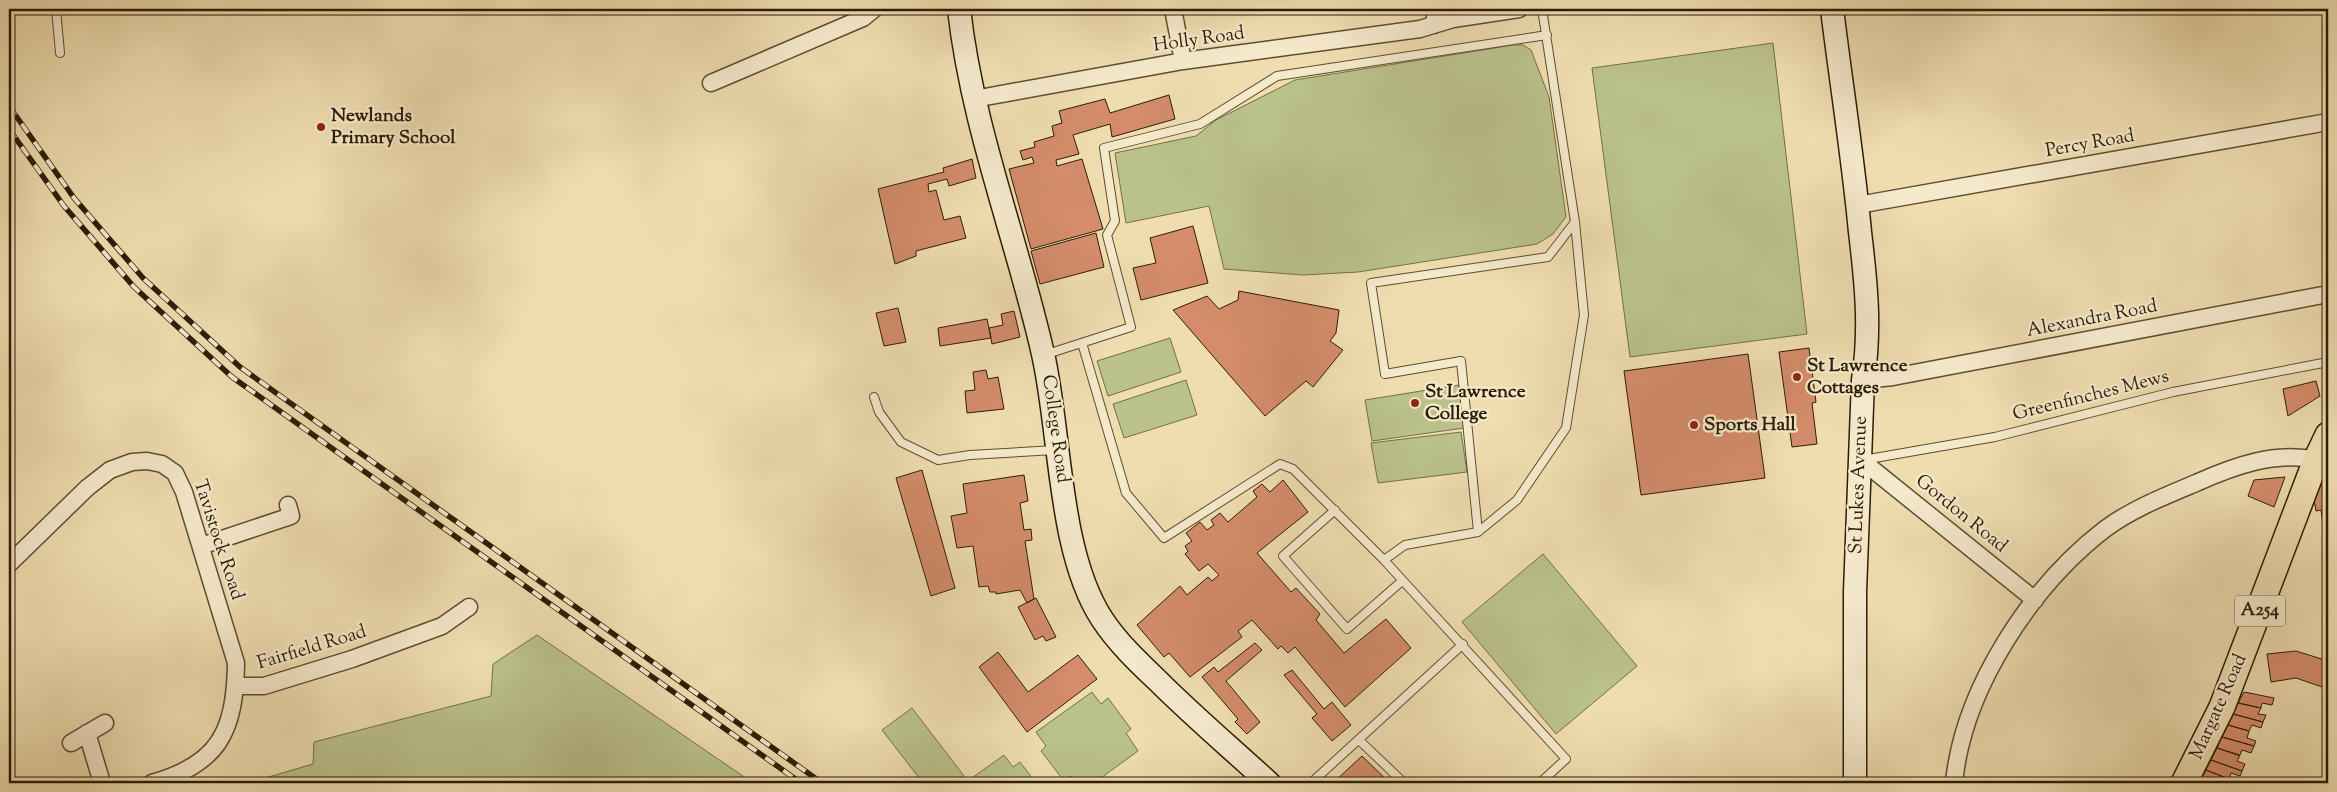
<svg xmlns="http://www.w3.org/2000/svg" width="2337" height="792" font-family="'Sorts Mill Goudy',serif">
	<style>
		.green { fill: #bac18b; stroke: #736f48 }
		.building { fill: #d48c6b; stroke: #2c1d05 }
		.lines { fill: none; stroke-linecap: round; stroke-linejoin: round }
		.lane-casing { stroke: #5d4d30; stroke-width: 10 }
		.street-casing { stroke: #5d4d30; stroke-width: 19 }
		.secondary-casing { stroke: #2c1d05; stroke-width: 25 }
		.primary-casing { stroke: #2c1d05; stroke-width: 28 }
		.lane { stroke: #f5e9cc; stroke-width: 8 }
		.street { stroke: #f5e9cc; stroke-width: 16 }
		.secondary { stroke: #f5e9cc; stroke-width: 22 }
		.primary { stroke: #efddb0; stroke-width: 25 }
		.rail-casing { stroke: #2c1d05; stroke-width: 5.5 }
		.rail { stroke: #f5e9cc; stroke-width: 4; stroke-dasharray: 11; stroke-linecap: butt }
		.poi-dot { fill: #8f2418; stroke: #f5e9cc; stroke-width: 2 }
		.labels { text-anchor: middle; dominant-baseline: central; stroke-width: 4.5; stroke-linejoin: round; paint-order: stroke }
		.shield { fill: #f5e9cc; stroke: #685a41; stroke-width: 1 }
		.shield-label { font-size: 18px; font-weight: bold; fill: #2c1d05 }
		.street-label { font-size: 19px; fill: #2c1d05; stroke: #f5e9cc }
		.poi-label { font-size: 19px; font-weight: bold; fill: #2c1d05; stroke: #f5e9cc; text-anchor: start }
	</style>
	<rect width="100%" height="100%" fill="#efddb0"/>
	<filter id="stains"><feTurbulence type="fractalNoise" baseFrequency=".004" numOctaves="4"/><feColorMatrix values="0 0 0 0 .2 0 0 0 0 .09 0 0 0 0 .02 0 0 0 .5 -.17"/></filter>
	<radialGradient id="worn" r=".72"><stop offset=".6" stop-color="#630" stop-opacity="0"/><stop offset="1" stop-color="#630" stop-opacity=".3"/></radialGradient>
	<path class="green" d="M 1773,43 L 1807,334 L 1630,357 L 1592,68 Z
		M 1513,45 L 1523,45 L 1531,50 L 1549,97 L 1566,217 L 1553,234 L 1537,244 L 1358,272 L 1303,275 L 1224,269 L 1209,206 L 1126,223 L 1115,153 L 1196,136 L 1216,120 L 1295,80 Z
		M 1170,338 L 1181,372 L 1108,396 L 1097,361 Z
		M 1186,380 L 1197,415 L 1124,438 L 1113,404 Z
		M 1459,385 L 1464,428 L 1372,441 L 1365,400 Z
		M 1461,432 L 1467,472 L 1378,483 L 1371,443 Z
		M 1543,554 L 1637,666 L 1556,734 L 1462,622 Z
		M 537,635 L 753,783 L 248,783 L 313,764 L 314,742 L 491,696 L 493,664 Z
		M 1092,692 L 1101,704 L 1108,698 L 1131,729 L 1126,733 L 1138,751 L 1094,783 L 1077,783 L 1071,776 L 1064,781 L 1041,751 L 1046,746 L 1036,732 Z
		M 912,708 L 964,776 L 955,783 L 923,783 L 882,730 Z
		M 1004,755 L 1013,767 L 1020,762 L 1036,783 L 965,783 Z"/>
	<path class="building" d="M 1169,95 L 1175,119 L 1112,137 L 1110,124 L 1073,135 L 1079,154 L 1056,160 L 1057,166 L 1082,159 L 1103,229 L 1031,249 L 1009,169 L 1034,163 L 1032,157 L 1023,160 L 1020,151 L 1035,147 L 1034,142 L 1054,136 L 1052,126 L 1062,123 L 1059,111 L 1105,99 L 1110,113 Z
		M 972,159 L 976,178 L 949,186 L 947,179 L 928,184 L 929,192 L 936,190 L 944,220 L 960,216 L 966,238 L 916,251 L 916,256 L 895,264 L 878,189 L 944,172 L 943,168 Z
		M 1193,226 L 1208,283 L 1141,300 L 1133,268 L 1156,263 L 1150,238 Z
		M 1096,233 L 1104,267 L 1040,284 L 1031,251 Z
		M 1239,291 L 1339,310 L 1336,333 L 1330,341 L 1343,350 L 1313,387 L 1306,381 L 1265,416 L 1173,310 L 1207,296 L 1219,309 L 1238,300 Z
		M 898,308 L 906,342 L 884,346 L 876,313 Z
		M 1014,311 L 1020,337 L 992,344 L 989,328 L 1003,325 L 1001,314 Z
		M 987,319 L 991,338 L 940,346 L 938,328 Z
		M 1809,348 L 1816,402 L 1812,403 L 1817,444 L 1792,447 L 1779,352 Z
		M 1748,354 L 1765,478 L 1641,495 L 1624,371 Z
		M 986,370 L 988,379 L 998,377 L 1004,409 L 967,413 L 965,391 L 975,390 L 973,372 Z
		M 2316,381 L 2320,396 L 2288,416 L 2283,389 Z
		M 922,470 L 955,588 L 931,596 L 896,478 Z
		M 1024,475 L 1028,501 L 1020,503 L 1024,530 L 1031,529 L 1032,540 L 1025,541 L 1034,599 L 1027,603 L 1020,590 L 996,594 L 996,592 L 990,592 L 988,586 L 979,587 L 973,546 L 957,548 L 951,516 L 967,513 L 963,484 Z
		M 2285,477 L 2274,507 L 2248,496 L 2254,480 Z
		M 2328,479 L 2328,557 L 2321,510 L 2316,511 L 2311,482 Z
		M 1283,480 L 1308,512 L 1257,553 L 1291,592 L 1296,588 L 1320,614 L 1316,620 L 1344,653 L 1386,619 L 1411,648 L 1345,707 L 1295,647 L 1288,653 L 1281,646 L 1278,649 L 1252,620 L 1238,631 L 1242,637 L 1190,677 L 1169,653 L 1164,657 L 1137,625 L 1180,586 L 1187,595 L 1208,577 L 1212,581 L 1219,575 L 1208,564 L 1199,571 L 1185,554 L 1188,551 L 1185,546 L 1192,541 L 1186,533 L 1200,522 L 1207,530 L 1214,525 L 1211,520 L 1220,513 L 1228,522 L 1257,497 L 1253,491 L 1262,484 L 1270,492 Z
		M 1036,598 L 1056,637 L 1046,641 L 1043,636 L 1035,640 L 1018,607 Z
		M 1255,643 L 1262,650 L 1226,681 L 1260,722 L 1247,734 L 1235,722 L 1238,719 L 1202,677 L 1214,667 L 1218,672 Z
		M 2296,651 L 2328,661 L 2328,689 L 2296,678 L 2271,682 L 2267,654 Z
		M 998,652 L 1028,692 L 1078,655 L 1097,679 L 1027,732 L 979,667 Z
		M 1292,670 L 1324,709 L 1332,702 L 1351,725 L 1332,741 L 1312,718 L 1317,714 L 1284,675 Z
		M 2244,692 L 2274,698 L 2272,705 L 2262,703 L 2261,708 L 2238,703 Z
		M 2238,703 L 2261,708 L 2258,714 L 2266,715 L 2263,722 L 2233,714 Z
		M 2233,714 L 2263,722 L 2261,728 L 2252,725 L 2249,731 L 2228,725 Z
		M 2228,725 L 2249,731 L 2247,738 L 2256,741 L 2254,746 L 2222,737 Z
		M 2222,737 L 2254,746 L 2251,753 L 2242,750 L 2240,755 L 2217,748 Z
		M 2217,748 L 2240,756 L 2237,761 L 2245,764 L 2242,771 L 2211,760 Z
		M 1362,756 L 1390,783 L 1333,783 Z
		M 2211,760 L 2242,771 L 2240,776 L 2231,773 L 2229,779 L 2206,770 Z
		M 2206,770 L 2229,779 L 2227,783 L 2200,782 Z"/>
	<g class="lines">
		<g class="lane-casing">
			<path id="lane" d="M 56,9 L 60,53
				M 1082,343 L 1126,493 L 1164,538 L 1280,464 L 1293,469 L 1384,560 L 1566,759 L 1540,783
				M 1044,355 L 1131,327 L 1107,235 L 1115,221 L 1104,148 L 1200,124 L 1277,76 L 1547,35
				M 874,397 L 879,412 L 901,442 L 938,460 L 970,455 L 1055,450
				M 1863,460 L 1995,437 L 2173,392 L 2328,362
				M 1335,510 L 1283,556 L 1347,629 L 1402,581
				M 1478,532 L 1461,361 L 1385,374 L 1371,283 L 1548,257 L 1575,222
				M 1384,560 L 1405,545 L 1478,532 L 1517,500 L 1566,428 L 1584,315 L 1575,222 L 1542,9
				M 1359,740 L 1404,783
				M 1311,783 L 1463,644"/>
		</g>
		<g class="street-casing">
			<path id="street" d="M 1173,9 L 1183,61
				M 1434,25 L 1436,9
				M 711,83 L 863,18 L 874,9
				M 974,99 L 1183,61 L 1420,29 L 1453,19 L 1519,9
				M 1858,205 L 2328,122
				M 1863,380 L 1893,377 L 2328,294
				M 1861,460 L 2035,600
				M 201,546 L 291,516 L 288,505
				M 9,564 L 87,488 L 110,470 L 132,462 L 147,461 L 162,464 L 175,473 L 184,492 L 236,663 C 235,730 220,764 152,783
				M 236,686 L 264,686 L 352,659 L 442,626 L 469,607
				M 87,733 L 102,783
				M 71,743 L 105,723
				M 1954,783 C 1963,689 2031,586 2105,529 C 2132,509 2165,496 2196,483 C 2234,466 2275,451 2316,460"/>
		</g>
		<g class="secondary-casing">
			<path id="secondary" d="M 959,9 C 972,127 1017,239 1043,354 C 1061,433 1058,552 1102,619 C 1117,642 1138,662 1157,680 C 1193,716 1232,749 1269,783
				M 1832,9 C 1841,83 1853,157 1860,232 C 1866,282 1871,329 1863,380 L 1855,592 L 1855,783"/>
		</g>
		<g class="primary-casing">
			<path id="primary" d="M 2184,783 L 2222,707 L 2316,460 L 2328,435"/>
		</g>
		<use href="#lane" class="lane"/>
		<use href="#street" class="street"/>
		<use href="#secondary" class="secondary"/>
		<use href="#primary" class="primary"/>
		<g class="rail-casing">
			<path id="rail" d="M 9,106 L 74,198 L 143,278 L 240,367 L 822,783
				M 9,129 L 64,206 L 134,287 L 232,377 L 801,783"/>
		</g>
		<use href="#rail" class="rail"/>
	</g>
	<g class="poi-dot">
		<circle cx="321" cy="127" r="5"/>
		<circle cx="1797" cy="377" r="5"/>
		<circle cx="1415" cy="403" r="5"/>
		<circle cx="1694" cy="425" r="5"/>
	</g>
	<g class="labels">
		<rect class="shield" x="2235" y="595.5" width="50" height="31" rx="4"/>
		<g class="shield-label">
			<text x="2260" y="611">A254</text>
		</g>
		<g class="street-label">
			<text transform="translate(1199 40) rotate(-8)">Holly Road</text>
			<text transform="translate(2090 144) rotate(-10)">Percy Road</text>
			<text transform="translate(2092 319) rotate(-11)">Alexandra Road</text>
			<text transform="translate(2091 396) rotate(-14)">Greenfinches Mews</text>
			<text transform="translate(1055 429) rotate(82)">College Road</text>
			<text transform="translate(1859 485) rotate(-88)">St Lukes Avenue</text>
			<text transform="translate(1961 514) rotate(39)">Gordon Road</text>
			<text transform="translate(218 540) rotate(72)">Tavistock Road</text>
			<text transform="translate(312 648) rotate(-17)">Fairfield Road</text>
			<text transform="translate(2219 707) rotate(-66)">Margate Road</text>
		</g>
		<g class="poi-label">
			<text x="331" y="116">Newlands<tspan x="331" dy="22">Primary School</tspan></text>
			<text x="1807" y="366">St Lawrence<tspan x="1807" dy="22">Cottages</tspan></text>
			<text x="1425" y="392">St Lawrence<tspan x="1425" dy="22">College</tspan></text>
			<text x="1704" y="425">Sports Hall</text>
		</g>
	</g>
	<rect width="2337" height="792" fill="none" stroke="#efddb0" stroke-width="30"/>
	<rect x="10" y="10" width="2317" height="772" fill="none" stroke="#2c1d05" stroke-width="2.5"/>
	<rect x="15" y="15" width="2307" height="762" fill="none" stroke="#2c1d05"/>
	<rect width="100%" height="100%" filter="url(#stains)"/>
	<rect width="100%" height="100%" fill="url(#worn)"/>
</svg>
